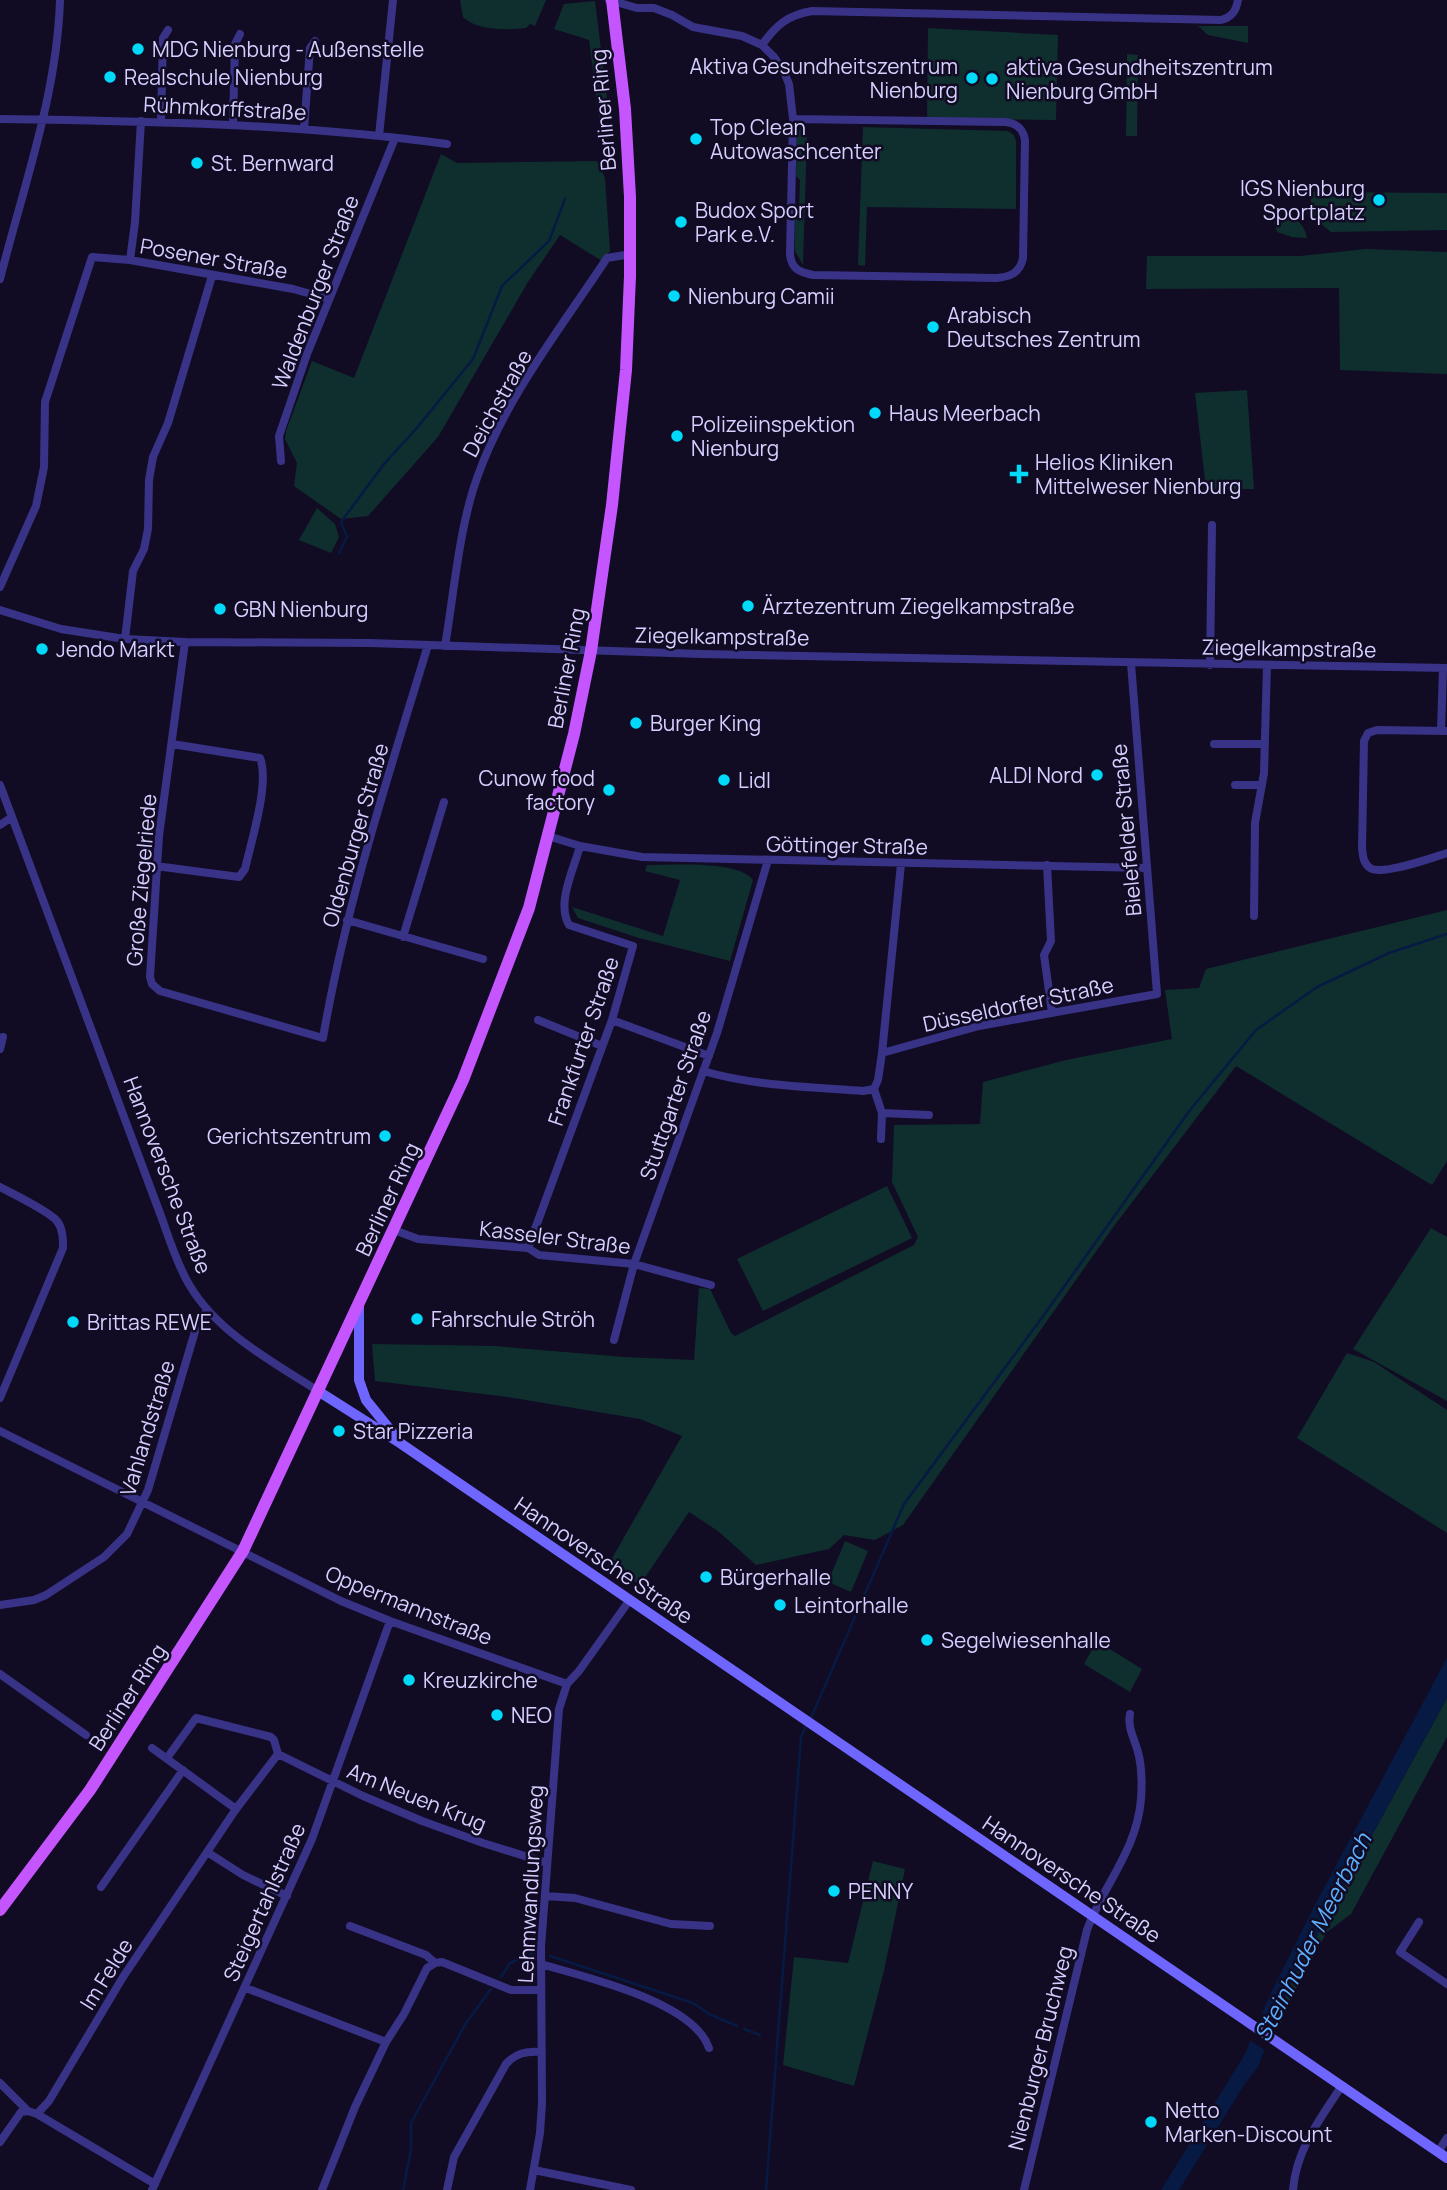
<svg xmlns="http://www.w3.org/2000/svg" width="1447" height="2190" font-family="Manrope,sans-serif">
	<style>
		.green { fill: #0f2e2e }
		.water { fill: #061a44 }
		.pier { fill: #110c24 }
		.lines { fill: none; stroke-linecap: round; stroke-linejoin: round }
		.stream { stroke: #061a44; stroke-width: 2.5 }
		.street { stroke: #393387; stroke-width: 8 }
		.secondary { stroke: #6f66ff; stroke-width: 10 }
		.primary { stroke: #c556ff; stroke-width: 12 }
		.poi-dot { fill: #00d9fa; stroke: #110c24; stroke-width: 2.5 }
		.labels { text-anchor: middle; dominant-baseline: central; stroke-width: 5; stroke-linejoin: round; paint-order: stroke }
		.poi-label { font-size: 21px; fill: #d6cfff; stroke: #110c24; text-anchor: start }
		.street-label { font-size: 21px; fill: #d6cfff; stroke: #110c24 }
		.water-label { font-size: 23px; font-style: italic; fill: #5dafff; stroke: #110c24 }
	</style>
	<rect width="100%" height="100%" fill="#110c24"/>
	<path class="green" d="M 460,0 L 546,0 L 535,26 L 530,24 L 526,28 C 507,30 477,31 463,17 Z
		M 595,1 L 607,98 L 600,125 L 589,40 L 554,29 L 564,4 Z
		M 1198,26 L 1248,26 L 1248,43 L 1208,35 Z
		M 928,28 L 1058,35 L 1056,120 L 927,118 Z
		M 1127,54 L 1138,55 L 1137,136 L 1126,136 Z
		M 803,124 L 807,133 L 803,265 L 795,251 L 795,213 L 799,209 L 800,180 L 796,176 C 797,161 793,135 803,124 Z
		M 863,127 L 1008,131 L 1014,135 L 1016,141 L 1016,209 L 867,207 L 865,266 L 858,265 Z
		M 441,154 L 457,163 L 464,163 L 597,161 L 605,178 L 610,251 L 602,261 L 560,235 L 528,282 L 438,437 L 368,516 L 341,519 L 294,486 L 297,463 L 285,439 L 286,431 L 312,361 L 354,378 Z
		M 1311,192 L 1447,193 L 1447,230 L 1331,232 L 1301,208 L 1311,207 Z
		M 1283,216 C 1296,217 1305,225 1307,238 L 1292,237 L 1277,232 L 1274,222 Z
		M 1366,249 L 1447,252 L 1447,374 L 1340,370 L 1339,288 L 1146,289 L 1147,256 L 1300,256 Z
		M 1247,390 L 1254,489 L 1206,489 L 1195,393 Z
		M 317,508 L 335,524 L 339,537 L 331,553 L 299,540 Z
		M 647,865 C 671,865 739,860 753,880 L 730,961 L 639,938 L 578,918 L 572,907 L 663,936 L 680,880 L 645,871 Z
		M 1447,910 L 1447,1161 L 1432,1185 L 1236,1066 L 1114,1226 L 903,1525 L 875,1540 L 844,1535 L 829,1549 L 756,1565 L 718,1531 L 689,1512 L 640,1585 L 619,1570 L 607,1567 L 682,1436 L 640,1419 L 508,1397 L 375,1381 L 372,1344 L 494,1346 L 624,1357 L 694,1360 L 699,1288 L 710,1289 L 731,1333 L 735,1336 L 914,1245 L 918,1237 L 892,1182 L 894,1125 L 980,1124 L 983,1082 L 1066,1060 L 1172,1039 L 1165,990 L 1199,988 L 1206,969 Z
		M 887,1186 L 912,1238 L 763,1311 L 737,1259 Z
		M 1431,1228 L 1447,1237 L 1447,1401 L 1353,1349 Z
		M 1347,1353 L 1374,1362 L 1447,1410 L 1447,1533 L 1297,1438 Z
		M 845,1541 L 868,1551 L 851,1592 L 828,1582 Z
		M 1097,1641 L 1142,1669 L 1130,1692 L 1084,1664 Z
		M 1447,1698 L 1447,1737 L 1351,1914 L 1327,1932 L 1292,1996 L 1278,2029 L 1274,2026 L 1290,1985 Z
		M 873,1861 L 905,1869 L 884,1971 L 854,2086 L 783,2065 L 794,1957 L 848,1963 Z"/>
	<path class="water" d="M 1447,1658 L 1447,1698 L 1290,1985 L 1258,2067 L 1244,2085 L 1179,2190 L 1161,2190 L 1245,2054 L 1268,1999 L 1318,1899 Z"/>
	<path class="pier" d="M 1258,2015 L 1277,2028 L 1268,2052 L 1248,2039 Z"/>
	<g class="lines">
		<path class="stream" d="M 339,553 L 347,537 L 341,522 L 384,464 L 416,429 L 473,359 L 502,286 L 549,241 L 565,199
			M 811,1718 L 904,1504 L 1041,1319 L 1190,1110 L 1256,1030 L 1317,987 L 1389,953 L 1447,934
			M 550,1956 L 693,2003 L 709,2014 L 737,2026
			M 501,1977 L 510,1963 L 533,1953
			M 744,2029 L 760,2035
			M 403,2190 L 411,2149 L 411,2123 L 466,2023 L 491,1989
			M 766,2190 L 801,1737 L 807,1724"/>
		<path class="street" d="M 609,0 L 637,8 L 654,8 L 672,15 L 693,27 L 742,36 L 762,45 L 774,57 L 784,72 L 789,84 L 793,119 L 790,255 C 792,270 800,272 813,275 L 996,278 C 1010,277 1020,273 1023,258 L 1025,140 C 1023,128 1016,123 1005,122 L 793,119
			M 762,45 C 776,25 788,15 812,11 L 1221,20 C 1232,17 1236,11 1238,0
			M 0,119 C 150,121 299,124 447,144
			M 161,122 L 163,38 L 168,30
			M 233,124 L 235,44 L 240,34
			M 304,129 L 310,48 L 315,41
			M 379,136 L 393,0
			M 130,260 L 135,222 L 141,121
			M 0,279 C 23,188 57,95 60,0
			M 281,461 L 279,436 L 307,354 L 395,138
			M 0,587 L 36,506 L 44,467 L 45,402 L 92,257 L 130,260 L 293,289 L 329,299
			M 0,610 L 61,629 L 125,639 L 185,642 L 371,643 L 701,654 L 1447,668
			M 125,639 L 133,571 L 144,549 L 148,529 L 149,480 L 153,457 L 168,423 L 212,276
			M 185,642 L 159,836 L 150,977 L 152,984 L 160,991 L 323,1038 C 346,904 389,774 428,645
			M 445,646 C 454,593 459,528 477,478 C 505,398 561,328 607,258 L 631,254
			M 1210,665 L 1212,525
			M 1441,731 L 1443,668
			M 1447,731 L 1377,730 L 1368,733 L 1364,741 L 1362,848 C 1363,856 1363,863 1370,868 C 1382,876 1431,858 1447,853
			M 1214,744 L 1265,744
			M 0,785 L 161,1216 C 169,1238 177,1265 190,1286 C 218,1333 273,1362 318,1391
			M 1235,785 L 1261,785
			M 0,825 L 12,817
			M 548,836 L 580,846 L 642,857 L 1147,868
			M 901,864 L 882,1053 L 878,1080 L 874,1089 L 882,1113 L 929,1115
			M 1047,865 L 1051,941 L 1044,955 L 1052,1013
			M 156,866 L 239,877 L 245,869 C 251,842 270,783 260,758 L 172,744
			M 1254,916 L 1255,823 L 1264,773 L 1267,665
			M 347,920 L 483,959
			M 403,937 L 444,802
			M 538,1020 L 602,1046
			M 612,1020 L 709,1056
			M 0,1049 L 3,1037
			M 882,1053 L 979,1026 L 1157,994 L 1131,663
			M 703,1071 C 754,1086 810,1087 863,1091 L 874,1089
			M 881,1139 L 882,1113
			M 0,1187 C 13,1194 49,1211 57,1221 C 63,1229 63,1239 63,1248 L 0,1398
			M 394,1230 L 418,1239 L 528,1248 L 539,1255 L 634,1264 L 711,1285
			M 528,1248 L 612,1020 L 633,946 L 569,925 C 556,903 574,869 580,846
			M 614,1340 L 634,1264 L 717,1033 L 768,860
			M 0,1431 L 341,1601 L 390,1621 L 567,1684
			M 0,1605 L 34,1600 L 46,1595 L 104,1557 L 127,1534 L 148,1490 L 196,1328 L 207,1310
			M 0,1674 L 86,1735
			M 152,1748 L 236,1809
			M 278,1754 L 363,1796 L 422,1821 L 483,1843 L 547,1863
			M 167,1758 L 196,1718 L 271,1737 L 274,1740 L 278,1754
			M 207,1852 L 243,1875 L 287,1896
			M 101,1887 L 183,1770
			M 545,1896 L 575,1898 L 671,1924 L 710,1926
			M 1419,1922 L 1400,1952 L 1447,1984
			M 350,1926 L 426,1955 L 435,1963
			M 541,1964 C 584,1977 693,2001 709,2048
			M 246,1988 L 386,2042
			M 0,2083 L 28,2111
			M 37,2114 L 155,2184
			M 0,2142 L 21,2112 L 28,2111 L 37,2114 L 49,2101 L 123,1977 L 236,1809 L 278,1754
			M 1438,2152 L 1447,2138
			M 534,2170 L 631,2190
			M 152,2190 L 312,1839 L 390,1621
			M 322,2190 L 355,2107 L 386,2042 L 404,2014 L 427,1968 L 435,1963 L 442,1962 L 511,1990 L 541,1990
			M 447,2190 L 454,2157 L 506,2064 C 516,2053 526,2051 541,2052
			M 530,2190 L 540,2133 L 542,2103 L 541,1947 L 559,1709 L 567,1684 L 579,1671 L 629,1601
			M 1024,2190 L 1087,1930 C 1104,1884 1137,1850 1141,1799 C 1142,1785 1142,1770 1139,1756 C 1136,1741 1127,1729 1130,1714
			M 1293,2190 C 1296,2150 1320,2119 1341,2087"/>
		<path class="secondary" d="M 359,1305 L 359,1380 L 366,1400 L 396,1437
			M 318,1391 L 400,1443 L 1447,2158"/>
		<path class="primary" d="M 0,1910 L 90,1790 L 243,1551 L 463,1080 L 529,908 L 574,734 L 591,651 L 612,505 L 626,370 L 630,276 L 630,197 L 625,109 L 612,0"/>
	</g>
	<g class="poi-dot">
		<circle cx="138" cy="49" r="7"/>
		<circle cx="110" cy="77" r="7"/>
		<circle cx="972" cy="78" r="7"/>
		<circle cx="992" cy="79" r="7"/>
		<circle cx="696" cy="139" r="7"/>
		<circle cx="197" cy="163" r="7"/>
		<circle cx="1379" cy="200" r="7"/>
		<circle cx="681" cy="222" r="7"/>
		<circle cx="674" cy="296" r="7"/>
		<circle cx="933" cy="327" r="7"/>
		<circle cx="875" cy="413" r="7"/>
		<circle cx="677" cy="436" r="7"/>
		<path d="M1015.5 463.5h7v7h7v7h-7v7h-7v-7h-7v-7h7z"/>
		<circle cx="748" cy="606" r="7"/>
		<circle cx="220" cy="609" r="7"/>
		<circle cx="42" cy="649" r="7"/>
		<circle cx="636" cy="723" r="7"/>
		<circle cx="1097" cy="775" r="7"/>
		<circle cx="724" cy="780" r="7"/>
		<circle cx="609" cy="790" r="7"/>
		<circle cx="385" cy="1136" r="7"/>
		<circle cx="417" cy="1319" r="7"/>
		<circle cx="73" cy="1322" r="7"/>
		<circle cx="339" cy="1431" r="7"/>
		<circle cx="706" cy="1577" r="7"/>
		<circle cx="780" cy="1605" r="7"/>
		<circle cx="927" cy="1640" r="7"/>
		<circle cx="409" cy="1680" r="7"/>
		<circle cx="497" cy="1715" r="7"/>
		<circle cx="834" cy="1891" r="7"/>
		<circle cx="1151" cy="2122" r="7"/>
	</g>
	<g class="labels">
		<g class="poi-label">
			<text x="152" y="49">MDG Nienburg - Außenstelle</text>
			<text x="958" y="66" text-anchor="end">Aktiva Gesundheitszentrum<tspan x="958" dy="24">Nienburg</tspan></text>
			<text x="1006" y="67">aktiva Gesundheitszentrum<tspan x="1006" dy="24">Nienburg GmbH</tspan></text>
			<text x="124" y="77">Realschule Nienburg</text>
			<text x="710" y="127">Top Clean<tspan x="710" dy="24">Autowaschcenter</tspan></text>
			<text x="211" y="163">St. Bernward</text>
			<text x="1365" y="188" text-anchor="end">IGS Nienburg<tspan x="1365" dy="24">Sportplatz</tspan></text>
			<text x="695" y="210">Budox Sport<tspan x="695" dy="24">Park e.V.</tspan></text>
			<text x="688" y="296">Nienburg Camii</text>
			<text x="947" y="315">Arabisch<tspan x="947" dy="24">Deutsches Zentrum</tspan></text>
			<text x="889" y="413">Haus Meerbach</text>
			<text x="691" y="424">Polizeiinspektion<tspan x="691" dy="24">Nienburg</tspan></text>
			<text x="1035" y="462">Helios Kliniken<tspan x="1035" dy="24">Mittelweser Nienburg</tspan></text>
			<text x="762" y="606">Ärztezentrum Ziegelkampstraße</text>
			<text x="234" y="609">GBN Nienburg</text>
			<text x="56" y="649">Jendo Markt</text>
			<text x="650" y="723">Burger King</text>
			<text x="1083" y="775" text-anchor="end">ALDI Nord</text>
			<text x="595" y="778" text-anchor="end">Cunow food<tspan x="595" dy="24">factory</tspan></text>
			<text x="738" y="780">Lidl</text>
			<text x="371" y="1136" text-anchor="end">Gerichtszentrum</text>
			<text x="431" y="1319">Fahrschule Ströh</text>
			<text x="87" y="1322">Brittas REWE</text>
			<text x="353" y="1431">Star Pizzeria</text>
			<text x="720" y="1577">Bürgerhalle</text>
			<text x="794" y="1605">Leintorhalle</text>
			<text x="941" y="1640">Segelwiesenhalle</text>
			<text x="423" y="1680">Kreuzkirche</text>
			<text x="511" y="1715">NEO</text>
			<text x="848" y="1891">PENNY</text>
			<text x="1165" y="2110">Netto<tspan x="1165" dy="24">Marken-Discount</tspan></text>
		</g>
		<g class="street-label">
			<text transform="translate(225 108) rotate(3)">Rühmkorffstraße</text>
			<text transform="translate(603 110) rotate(-95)">Berliner Ring</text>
			<text transform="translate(214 258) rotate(10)">Posener Straße</text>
			<text transform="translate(315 292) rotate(-69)">Waldenburger Straße</text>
			<text transform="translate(497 403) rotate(-61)">Deichstraße</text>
			<text transform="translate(722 636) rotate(1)">Ziegelkampstraße</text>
			<text transform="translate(1289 648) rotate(1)">Ziegelkampstraße</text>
			<text transform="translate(566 668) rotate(-79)">Berliner Ring</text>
			<text transform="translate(1126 830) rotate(-95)">Bielefelder Straße</text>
			<text transform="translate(355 835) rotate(-74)">Oldenburger Straße</text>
			<text transform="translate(847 845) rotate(1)">Göttinger Straße</text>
			<text transform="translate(141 880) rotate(-85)">Große Ziegelriede</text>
			<text transform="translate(1018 1004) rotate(-12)">Düsseldorfer Straße</text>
			<text transform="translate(583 1041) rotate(-71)">Frankfurter Straße</text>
			<text transform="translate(675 1095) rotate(-71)">Stuttgarter Straße</text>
			<text transform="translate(168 1175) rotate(69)">Hannoversche Straße</text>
			<text transform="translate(387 1199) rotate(-65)">Berliner Ring</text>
			<text transform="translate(555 1237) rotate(7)">Kasseler Straße</text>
			<text transform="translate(147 1428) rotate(-73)">Vahlandstraße</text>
			<text transform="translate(604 1560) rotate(34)">Hannoversche Straße</text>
			<text transform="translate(409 1605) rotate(22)">Oppermannstraße</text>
			<text transform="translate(127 1697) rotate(-57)">Berliner Ring</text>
			<text transform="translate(417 1797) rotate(22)">Am Neuen Krug</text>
			<text transform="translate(1072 1879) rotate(34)">Hannoversche Straße</text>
			<text transform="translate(530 1884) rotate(-87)">Lehmwandlungsweg</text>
			<text transform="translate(264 1902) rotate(-66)">Steigertahlstraße</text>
			<text transform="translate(106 1974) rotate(-58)">Im Felde</text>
			<text transform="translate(1040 2048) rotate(-76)">Nienburger Bruchweg</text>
		</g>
		<g class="water-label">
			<text transform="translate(1312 1937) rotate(-63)">Steinhuder Meerbach</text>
		</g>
	</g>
</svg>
